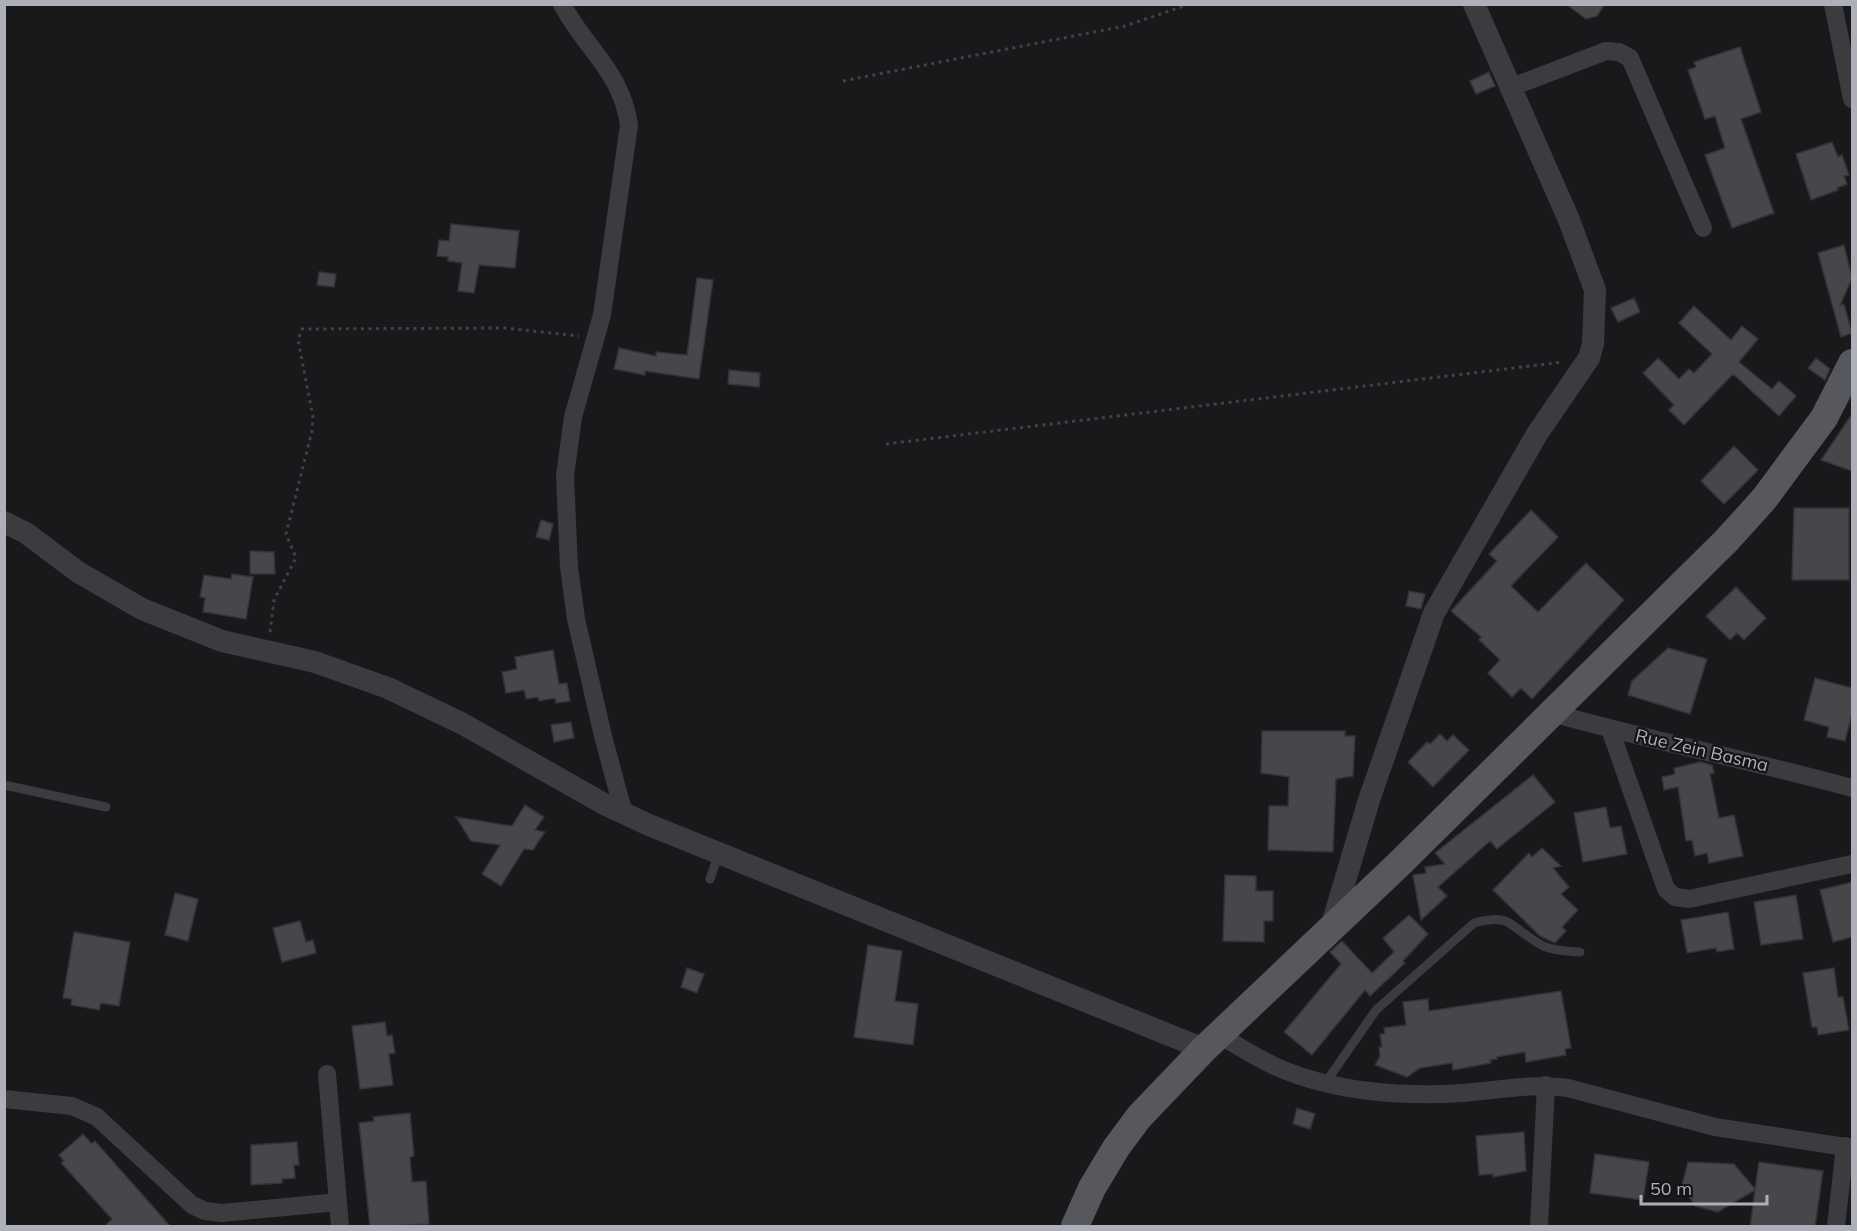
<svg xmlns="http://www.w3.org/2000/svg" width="1857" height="1231" font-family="Mulish,sans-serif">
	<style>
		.building { fill: #46464b; stroke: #343337; stroke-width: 1.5 }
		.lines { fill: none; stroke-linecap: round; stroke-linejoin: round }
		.path { stroke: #414246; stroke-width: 3; stroke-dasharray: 3 4.5; stroke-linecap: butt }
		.service { stroke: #3b3b40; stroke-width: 9 }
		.minor { stroke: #3b3b40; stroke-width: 18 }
		.tertiary { stroke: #3b3b40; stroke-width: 22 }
		.primary { stroke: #57585e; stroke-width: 28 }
		.labels { text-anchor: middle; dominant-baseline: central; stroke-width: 4.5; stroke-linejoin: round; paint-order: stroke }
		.street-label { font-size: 18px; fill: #adb0b9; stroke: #141416 }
	</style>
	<rect width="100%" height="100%" fill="#19191b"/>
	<path class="building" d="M 1566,4 L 1605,4 L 1597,16 L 1586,19 Z
		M 1740,47 L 1761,112 L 1741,119 L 1774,213 L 1732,228 L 1705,155 L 1725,148 L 1715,116 L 1705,119 L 1688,70 L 1696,67 L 1694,62 Z
		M 1489,72 L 1495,86 L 1476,94 L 1470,81 Z
		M 1832,142 L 1838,157 L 1842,155 L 1849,175 L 1844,176 L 1847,184 L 1837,188 L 1838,190 L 1811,200 L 1796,154 Z
		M 451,224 L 519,231 L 515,268 L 479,265 L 474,293 L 458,291 L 462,263 L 448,261 L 448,257 L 437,256 L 439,240 L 449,241 Z
		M 1844,245 L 1852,278 L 1840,306 L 1844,304 L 1852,333 L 1841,337 L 1818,253 Z
		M 319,272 L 336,274 L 334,287 L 317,285 Z
		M 697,278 L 713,280 L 699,379 L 645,371 L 645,375 L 614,369 L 619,348 L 656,356 L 656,352 L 687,355 Z
		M 1634,298 L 1640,312 L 1618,322 L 1611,308 Z
		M 1694,306 L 1731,340 L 1742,326 L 1758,339 L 1739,362 L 1772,389 L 1779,381 L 1796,396 L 1779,416 L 1733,374 L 1684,425 L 1669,410 L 1674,405 L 1643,373 L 1658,358 L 1679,379 L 1689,369 L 1694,373 L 1712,354 L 1679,323 Z
		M 1816,358 L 1830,369 L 1825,380 L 1808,368 Z
		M 729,370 L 760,373 L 759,387 L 728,384 Z
		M 1852,414 L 1852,471 L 1821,460 Z
		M 1734,446 L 1758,470 L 1724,504 L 1701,481 Z
		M 1794,508 L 1849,508 L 1849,580 L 1792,580 Z
		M 1531,510 L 1558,537 L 1511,586 L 1538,612 L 1586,563 L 1624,600 L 1532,699 L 1521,688 L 1512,697 L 1488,673 L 1500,660 L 1479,640 L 1481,637 L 1451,611 L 1497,561 L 1489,554 Z
		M 541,520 L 553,524 L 549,540 L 536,537 Z
		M 250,551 L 274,552 L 275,574 L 250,574 Z
		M 232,574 L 253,577 L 246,619 L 203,612 L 205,598 L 200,597 L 204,575 L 231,579 Z
		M 1736,587 L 1766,618 L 1744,640 L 1737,633 L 1730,640 L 1706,616 Z
		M 1409,591 L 1425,594 L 1421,609 L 1406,606 Z
		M 1668,648 L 1707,659 L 1690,714 L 1628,695 L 1632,681 Z
		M 553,650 L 559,684 L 567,683 L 570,701 L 556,703 L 555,698 L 539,701 L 538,697 L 526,699 L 524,690 L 506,693 L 502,672 L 517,669 L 515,657 Z
		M 1815,678 L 1852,688 L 1852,714 L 1845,741 L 1827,737 L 1829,727 L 1804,720 Z
		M 571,722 L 574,738 L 554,742 L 551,725 Z
		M 1262,731 L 1345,731 L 1345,736 L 1355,736 L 1353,776 L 1336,779 L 1333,852 L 1268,850 L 1269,806 L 1288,806 L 1289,777 L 1261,773 Z
		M 1440,734 L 1447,741 L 1453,735 L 1469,750 L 1433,787 L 1408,762 L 1427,742 L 1430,744 Z
		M 1700,762 L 1712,765 L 1714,773 L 1710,774 L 1719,818 L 1734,815 L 1743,856 L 1709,863 L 1707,853 L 1695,856 L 1692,840 L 1686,841 L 1678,787 L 1664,790 L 1662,777 L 1675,774 L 1674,768 Z
		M 1533,775 L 1555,802 L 1497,849 L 1490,841 L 1438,887 L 1447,896 L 1421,920 L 1413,875 L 1426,873 L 1425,867 L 1445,864 L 1435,853 Z
		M 525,805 L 544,817 L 535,830 L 545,832 L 533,850 L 524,849 L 501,886 L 482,874 L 500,845 L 471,841 L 456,817 L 512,826 Z
		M 1606,807 L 1610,828 L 1621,826 L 1627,854 L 1583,862 L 1574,813 Z
		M 1542,848 L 1561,866 L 1553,868 L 1569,887 L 1561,894 L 1578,910 L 1562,927 L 1566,931 L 1555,943 L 1540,936 L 1493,890 L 1529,853 L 1532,857 Z
		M 1225,875 L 1256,876 L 1256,891 L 1273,891 L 1273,921 L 1264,921 L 1264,942 L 1223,941 Z
		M 1852,882 L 1852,937 L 1833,942 L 1820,890 Z
		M 175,893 L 198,899 L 188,941 L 165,935 Z
		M 1796,895 L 1803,939 L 1761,945 L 1754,902 Z
		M 1728,912 L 1734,949 L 1717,952 L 1716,948 L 1687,953 L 1681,920 Z
		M 1409,915 L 1428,934 L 1403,961 L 1405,963 L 1370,996 L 1365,990 L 1312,1055 L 1284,1032 L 1341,964 L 1330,952 L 1342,941 L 1372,973 L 1394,952 L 1383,938 Z
		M 300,921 L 306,942 L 313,940 L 316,953 L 282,962 L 273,928 Z
		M 74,932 L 130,942 L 119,1006 L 101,1003 L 99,1010 L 71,1005 L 72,999 L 63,998 Z
		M 868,945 L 902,951 L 895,1001 L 918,1004 L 913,1045 L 854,1037 Z
		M 687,968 L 704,974 L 697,993 L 681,987 Z
		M 1834,968 L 1838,997 L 1843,997 L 1849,1030 L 1818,1035 L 1817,1027 L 1812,1027 L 1803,973 Z
		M 1561,991 L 1571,1048 L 1565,1049 L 1566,1055 L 1526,1062 L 1525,1052 L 1497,1057 L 1497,1059 L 1490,1060 L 1491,1063 L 1453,1070 L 1452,1063 L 1420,1068 L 1407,1077 L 1375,1065 L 1380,1056 L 1379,1047 L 1382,1047 L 1380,1034 L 1385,1034 L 1384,1028 L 1406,1025 L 1403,1002 L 1428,999 L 1429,1011 Z
		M 385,1022 L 387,1036 L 392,1035 L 395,1053 L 389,1054 L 393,1085 L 360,1089 L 352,1026 Z
		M 1297,1108 L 1315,1114 L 1310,1129 L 1293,1124 Z
		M 410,1113 L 414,1156 L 410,1157 L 412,1182 L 426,1181 L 429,1224 L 370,1227 L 359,1123 L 374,1121 L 373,1117 Z
		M 1524,1132 L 1526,1171 L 1493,1177 L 1493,1174 L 1479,1175 L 1476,1136 Z
		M 83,1134 L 92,1144 L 95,1141 L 171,1227 L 104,1227 L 112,1219 L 61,1163 L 64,1161 L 59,1155 Z
		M 297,1142 L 299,1165 L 294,1165 L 295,1178 L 282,1179 L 282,1183 L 251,1185 L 251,1145 Z
		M 1595,1154 L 1649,1162 L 1643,1200 L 1590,1193 Z
		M 1688,1162 L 1734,1164 L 1755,1189 L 1759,1162 L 1823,1171 L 1815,1227 L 1750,1227 L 1755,1190 L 1718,1212 L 1695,1206 L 1682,1185 Z"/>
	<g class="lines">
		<path class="path" d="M 843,81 L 1125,26 L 1190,4
			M 886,444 L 1563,362
			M 270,632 L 274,600 L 296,558 L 286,534 L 312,431 L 313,417 L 298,340 L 302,329 L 505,328 L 579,336"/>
		<path class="service" d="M 4,785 L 106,807
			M 710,879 L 719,853
			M 1326,1082 L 1376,1010 L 1474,923 C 1512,913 1509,926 1538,943 C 1550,951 1566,951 1580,952"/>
		<path class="minor" d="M 562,4 C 586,50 621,70 629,125 L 602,315 L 573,417 L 565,476 L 569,567 L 576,619 L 603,736 L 624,814
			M 1833,4 L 1852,99
			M 1512,87 L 1606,51 L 1619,52 L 1630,58 L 1703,228
			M 1552,713 C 1652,741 1753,761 1852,788
			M 1610,729 L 1666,889 L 1675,897 L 1689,899 L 1852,864
			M 1219,1035 C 1239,1046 1258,1059 1279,1068 C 1334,1092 1404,1097 1463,1093 C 1499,1090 1532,1083 1568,1088 L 1715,1127 L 1852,1148
			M 327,1074 L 340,1226
			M 4,1099 L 72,1106 L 97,1117 L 192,1205 L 205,1211 L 222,1213 L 338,1202
			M 1539,1226 L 1546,1085
			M 1836,1226 L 1845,1146"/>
		<path class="tertiary" d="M 4,522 L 26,533 L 78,572 L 142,609 L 222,641 L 315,662 L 388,688 L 463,724 L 604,804 L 649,825 L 1204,1049
			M 1331,928 L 1369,800 L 1434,613 L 1537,434 L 1589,358 L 1593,344 L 1595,290 L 1569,220 L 1474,4"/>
		<path class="primary" d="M 1075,1226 L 1092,1188 L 1116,1148 L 1139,1117 L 1204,1049 L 1398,865 L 1726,541 L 1764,499 L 1824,418 L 1852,363"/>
	</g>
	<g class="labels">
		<g class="street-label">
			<text transform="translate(1702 750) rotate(13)">Rue Zein Basma</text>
		</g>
	</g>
	<rect width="1857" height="1231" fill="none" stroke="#adb0b9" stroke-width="12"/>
	<path d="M1641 1195v9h126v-9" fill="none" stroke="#adb0b9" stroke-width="3"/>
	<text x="1650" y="1195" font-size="18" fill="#adb0b9" stroke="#141416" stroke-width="4.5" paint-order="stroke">50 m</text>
</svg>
